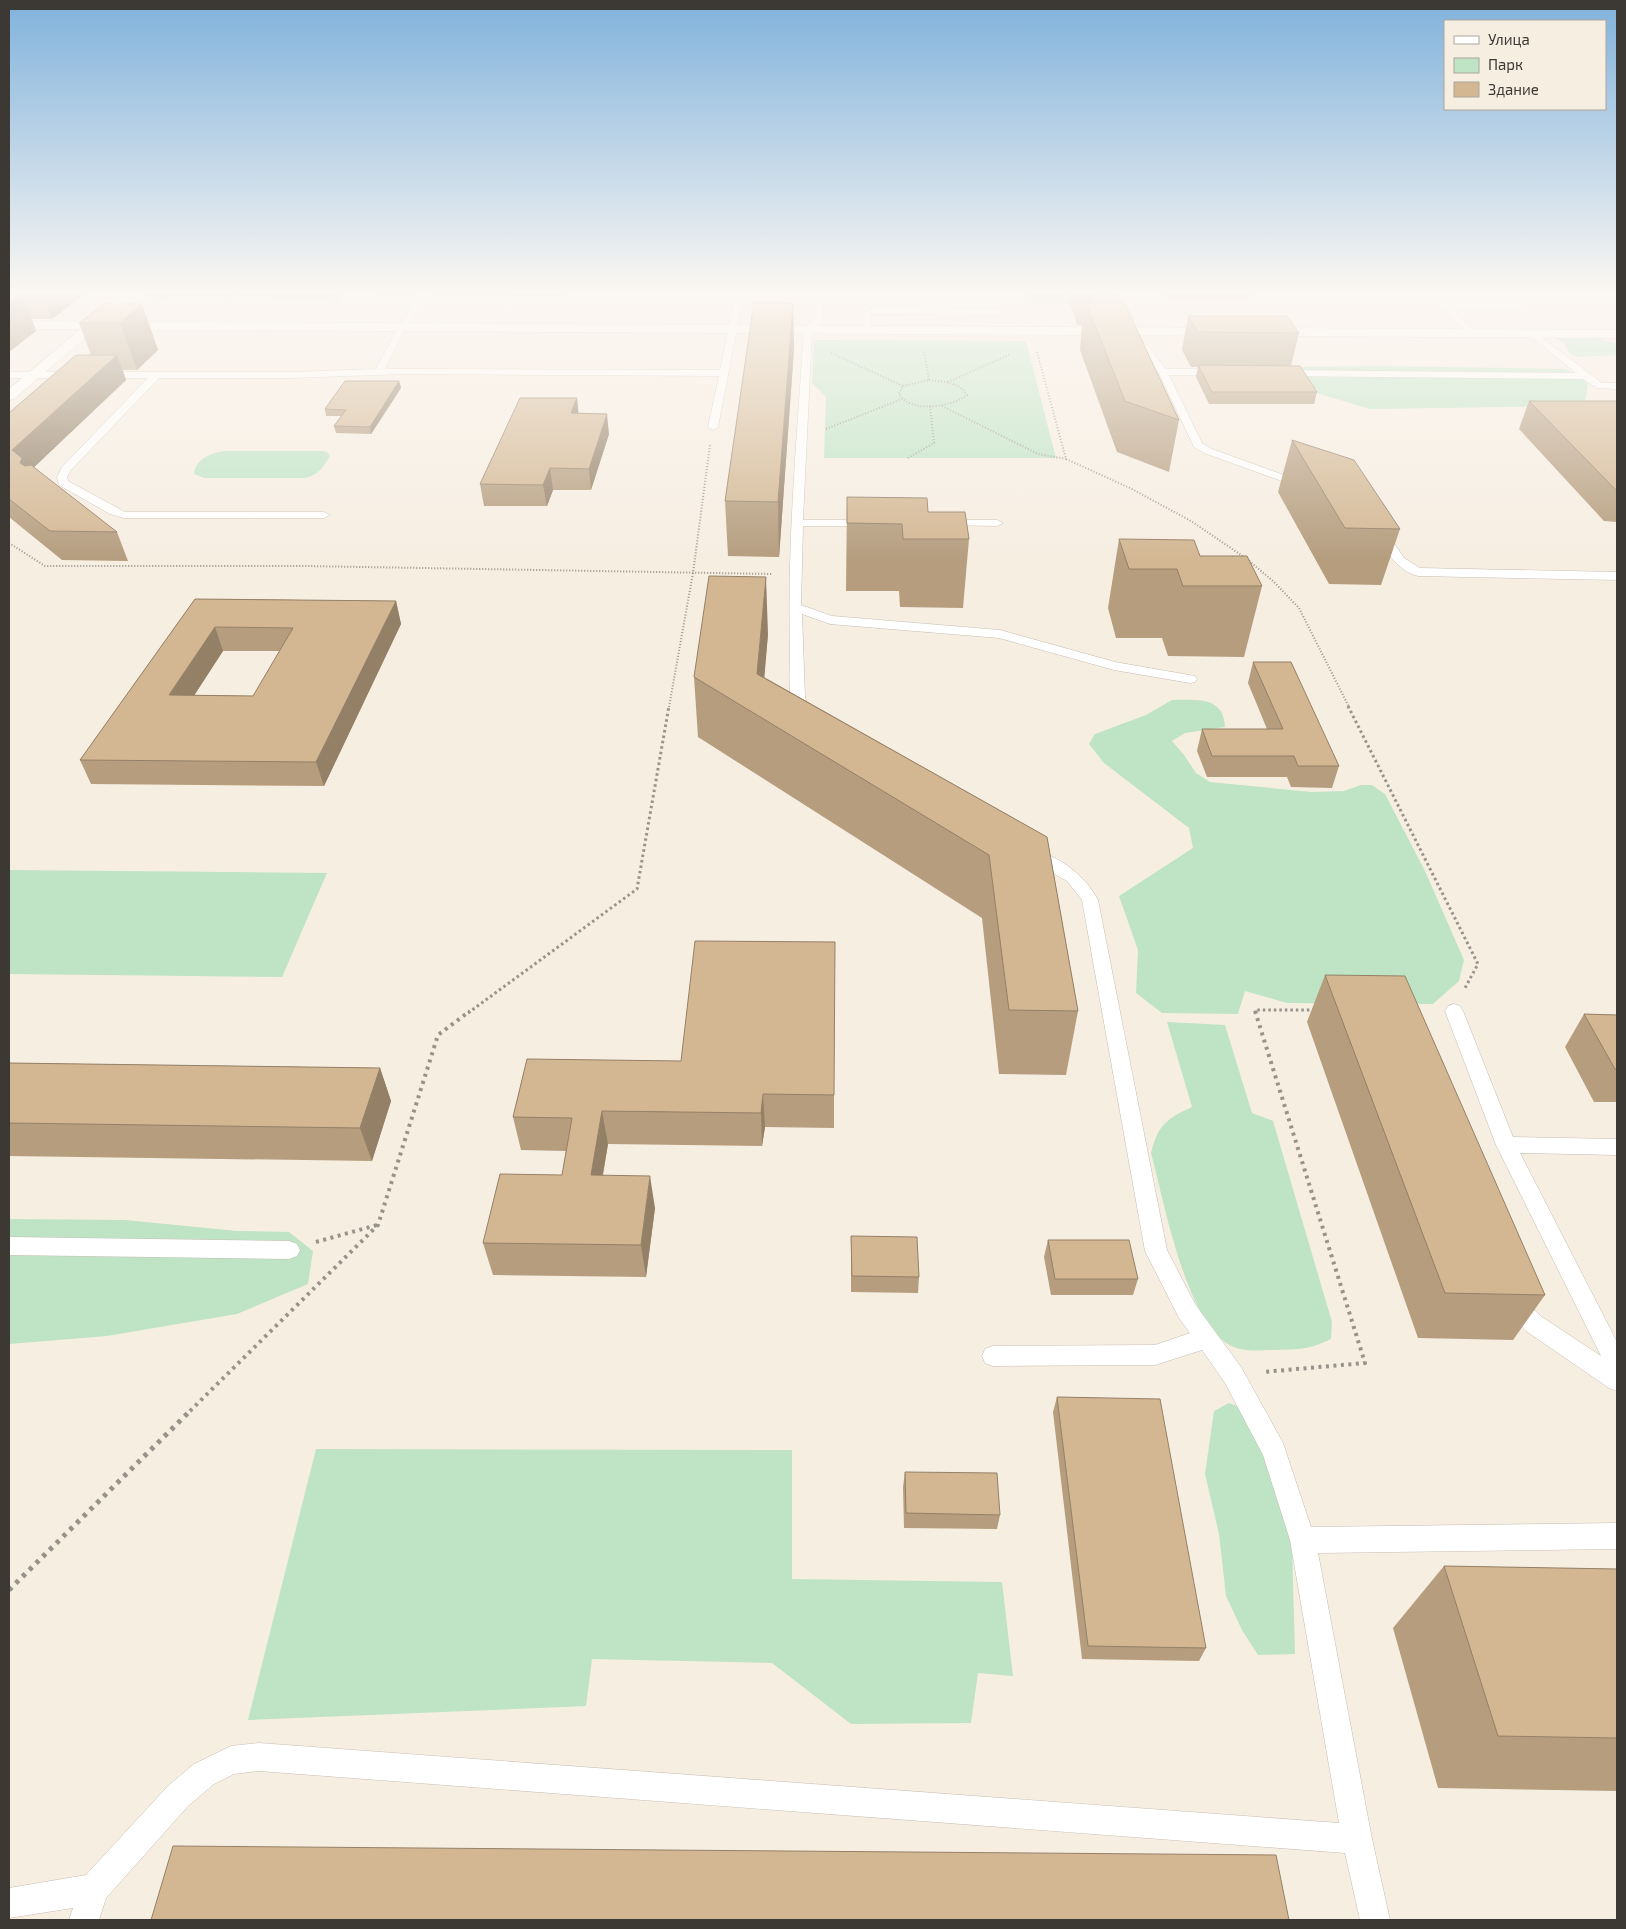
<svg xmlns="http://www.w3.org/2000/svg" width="1626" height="1929" font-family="'Exo 2',sans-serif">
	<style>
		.green { fill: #bee4c5 }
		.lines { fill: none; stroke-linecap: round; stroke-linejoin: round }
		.service-casing { stroke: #c6bdb2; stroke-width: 1 }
		.tertiary-casing { stroke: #c6bdb2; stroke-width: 1 }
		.secondary-casing { stroke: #c6bdb2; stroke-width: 1 }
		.path-far3 { stroke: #98928a; stroke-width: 2; stroke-dasharray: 1 2; stroke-linecap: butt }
		.path-far2 { stroke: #98928a; stroke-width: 3; stroke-dasharray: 2.5 3; stroke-linecap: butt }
		.path-far1 { stroke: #98928a; stroke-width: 4; stroke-dasharray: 3 4.5; stroke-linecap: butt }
		.path { stroke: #98928a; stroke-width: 5; stroke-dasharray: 4 5.5; stroke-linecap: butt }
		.service { fill: #fff; fill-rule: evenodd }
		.tertiary { fill: #fff; fill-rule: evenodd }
		.secondary { fill: #fff; fill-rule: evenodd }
		.wall { fill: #b59d7e; fill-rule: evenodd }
		.shaded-wall { fill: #948067 }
		.building { fill: #d3b793; stroke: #948067; fill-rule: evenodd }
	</style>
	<rect width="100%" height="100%" fill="#f7eee2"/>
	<path class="green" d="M 150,291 L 343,291 L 337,299 L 142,298 Z
		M 1023,291 L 1053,291 L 1075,298 L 1073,304 L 1037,305 L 1031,302 Z
		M 1551,335 L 1586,335 L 1617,344 L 1617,355 L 1577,357 L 1570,354 L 1564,343 Z
		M 814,340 L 1026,341 L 1056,458 L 824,458 L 826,397 L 812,383 Z
		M 1380,366 L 1565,369 L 1576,374 L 1588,384 L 1586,398 L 1582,406 L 1370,409 L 1300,388 L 1293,367 Z
		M 225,451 L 322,451 L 327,452 L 330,456 C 323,467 318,476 304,478 L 204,478 L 194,474 C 195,459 213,452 225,451 Z
		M 1172,700 C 1196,700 1224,696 1225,727 L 1185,733 L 1172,741 L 1184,755 L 1196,773 L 1210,782 L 1312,792 L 1344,791 L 1361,785 L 1372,785 L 1385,794 L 1425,871 L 1464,960 L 1459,981 L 1433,1004 L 1287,1003 L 1245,991 L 1238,1014 L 1162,1013 L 1136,993 L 1138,950 L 1119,896 L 1193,848 L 1189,828 L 1104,763 L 1089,744 L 1095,734 L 1146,715 Z
		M 9,870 L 327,873 L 282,977 L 9,974 Z
		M 1167,1022 L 1225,1025 L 1252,1113 L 1273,1121 L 1332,1322 L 1331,1339 C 1308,1350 1301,1349 1276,1350 C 1260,1350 1242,1353 1228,1344 C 1185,1318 1164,1201 1151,1153 C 1158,1125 1166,1119 1192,1107 Z
		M 9,1219 L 125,1220 L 237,1231 L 289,1232 L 313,1251 L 308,1284 L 237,1314 L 107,1336 L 9,1344 Z
		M 1229,1403 L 1242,1408 L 1258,1431 L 1292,1544 L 1295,1654 L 1258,1655 L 1242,1630 L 1226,1596 L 1219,1534 L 1205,1474 L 1214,1411 Z
		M 316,1449 L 792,1450 L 792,1579 L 1002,1582 L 1013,1676 L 978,1673 L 971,1723 L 851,1724 L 772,1663 L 592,1659 L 586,1706 L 248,1720 Z"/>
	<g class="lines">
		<g class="service-casing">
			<path id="service" d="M 424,291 L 432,291 L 406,327 L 385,369 L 720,370 L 733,307 L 733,291 L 741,291 L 741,307 L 718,427 L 713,430 L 708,427 L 719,376 L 405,374 L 292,378 L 159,378 L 71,470 L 67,477 L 68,481 L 125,512 L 324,512 L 330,515 L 324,518 L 124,518 L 110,514 L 59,485 L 57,477 L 62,467 L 148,378 L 9,378 L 9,372 L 292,372 L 376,369 L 398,327 Z
				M 812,291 L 820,291 C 824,306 828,321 812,331 L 803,520 L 869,520 L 875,523 L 869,526 L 803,526 L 801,605 L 832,616 L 1000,630 L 1115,662 L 1195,676 L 1197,679 L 1195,682 L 1190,683 L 1114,670 L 999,638 L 830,624 L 802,614 L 805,697 L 812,720 L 810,723 L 800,723 C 786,703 790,672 790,649 C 787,542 797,436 804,330 C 819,315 817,312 812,291 Z
				M 1108,291 L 1116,291 L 1135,330 L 1166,369 L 1220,369 L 1225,372 L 1220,375 L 1169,375 L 1202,443 L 1212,449 L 1309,484 L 1310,486 L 1309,488 L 1301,488 L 1204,453 L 1194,447 L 1159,373 L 1127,331 Z
				M 1422,291 L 1431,291 L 1447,303 L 1513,303 L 1501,291 L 1510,291 L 1524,306 L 1520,309 L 1453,309 L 1475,333 L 1471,336 L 1468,335 L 1448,313 Z
				M 872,308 L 997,309 L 1001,312 L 997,315 L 873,314 L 871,314 L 872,330 L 868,333 L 864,330 L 863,313 Z
				M 1532,330 L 1602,383 L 1617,383 L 1617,389 L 1597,388 L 1583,379 L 1281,376 L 1276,373 L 1281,370 L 1576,373 L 1529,335 L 1529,331 Z
				M 942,520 L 997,520 L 1003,523 L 997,526 L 938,525 L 936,523 L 938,521 Z
				M 1380,527 L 1384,528 L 1404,558 L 1420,568 L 1617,572 L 1617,580 L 1418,576 C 1395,570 1386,549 1374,530 Z
				M 1032,849 C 1059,856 1085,875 1098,900 L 1167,1250 L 1195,1304 L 1241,1367 L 1283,1443 L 1311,1527 L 1617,1523 L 1617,1549 L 1318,1553 L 1372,1839 L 1390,1920 L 1360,1920 L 1345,1853 L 259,1771 L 234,1774 L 214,1784 L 188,1806 L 106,1898 L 99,1920 L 69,1920 L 73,1908 L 9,1918 L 9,1888 L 86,1875 L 168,1786 L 194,1764 L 231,1746 L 259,1743 L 1339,1823 L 1290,1540 L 1263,1455 L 1225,1383 L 1202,1350 L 1155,1365 L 993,1366 L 985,1363 L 982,1356 L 985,1349 L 993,1346 L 1155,1345 L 1190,1333 L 1179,1318 L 1145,1251 L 1082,900 L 1067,881 L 1026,858 L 1024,854 L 1026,850 Z
				M 1454,1004 L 1460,1006 L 1463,1011 L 1513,1137 L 1617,1139 L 1617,1155 L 1520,1153 L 1617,1342 L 1617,1391 L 1609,1388 L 1526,1331 C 1515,1321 1512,1311 1507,1298 L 1510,1291 L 1518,1288 L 1526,1291 L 1534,1310 L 1542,1317 L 1601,1356 L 1496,1145 L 1445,1011 L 1448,1006 Z
				M 9,1237 L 289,1241 L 297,1244 L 300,1250 L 297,1256 L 289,1259 L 9,1255 Z"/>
		</g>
		<g class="tertiary-casing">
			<path id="tertiary" d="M 126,291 L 140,291 L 14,399 L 9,400 L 9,389 Z"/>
		</g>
		<g class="secondary-casing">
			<path id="secondary" d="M 9,321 L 1617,330 L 1617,338 L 9,329 Z"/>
		</g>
		<path class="path-far3" d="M 343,291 L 381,292
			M 1019,291 L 1025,310
			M 155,300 L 183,291
			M 226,303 L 238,291
			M 336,304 L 346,291
			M 924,352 L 929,380
			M 1037,352 L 1066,459 L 1130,488 L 1191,521 L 1247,559 L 1274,582 L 1299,608 L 1349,707
			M 831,353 L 903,386
			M 929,380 C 944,382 959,382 967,395 C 951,407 911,414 899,394 L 903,386 Z
			M 948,382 L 1011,354
			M 942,406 L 1038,454 L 1066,459
			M 826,429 L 902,399
			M 908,458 L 934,443 L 930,406
			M 9,543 L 45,566 L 305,566 L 773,574
			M 669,707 L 693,573 L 710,445"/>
		<path class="path-far2" d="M 1348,706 L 1478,964 L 1465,988
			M 468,1013 L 637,889 L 669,706
			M 1256,1013 L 1255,1010 L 1316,1010"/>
		<path class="path-far1" d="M 1255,1011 L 1365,1363 L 1263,1372
			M 316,1242 L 377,1225
			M 190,1411 L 378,1225 L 438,1035 L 470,1011"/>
		<path class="path" d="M 9,1590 L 191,1410"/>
		<use href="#service" class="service"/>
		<use href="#tertiary" class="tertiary"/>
		<use href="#secondary" class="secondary"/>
	</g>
	<path class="wall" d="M 9,291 L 89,291 L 52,319 L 32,319 L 36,331 L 9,352 Z
		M 378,291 L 422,291 L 419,295 L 379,295 Z
		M 431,291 L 566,291 L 564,296 L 431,295 Z
		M 1066,291 L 1117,291 L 1122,303 L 1179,420 L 1169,472 L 1117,452 L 1080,350 L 1082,325 L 1077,325 Z
		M 1162,291 L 1253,291 L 1252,298 L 1166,298 Z
		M 793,303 L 794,349 L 779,557 L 728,556 L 725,501 Z
		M 142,304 L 158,350 L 137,370 L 123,370 L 126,380 L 34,467 L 117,532 L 128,561 L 62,560 L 9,517 L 9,413 L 91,355 L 79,323 Z
		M 1188,316 L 1299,333 L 1291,366 L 1317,392 L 1314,404 L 1209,404 L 1196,377 L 1198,367 L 1191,367 L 1182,350 Z
		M 399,381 L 401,388 L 371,434 L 336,433 L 334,426 L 341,416 L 326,416 L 325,409 Z
		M 577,398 L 578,413 L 609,434 L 591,490 L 553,490 L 547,506 L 484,506 L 480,484 Z
		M 1529,401 L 1617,401 L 1617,522 L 1604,521 L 1519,429 Z
		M 1292,440 L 1400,529 L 1381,585 L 1329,584 L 1278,492 Z
		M 847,497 L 928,512 L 969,539 L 963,608 L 900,607 L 899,591 L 846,591 Z
		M 1119,539 L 1200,556 L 1262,586 L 1244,657 L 1168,656 L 1162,638 L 1116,638 L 1108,608 Z
		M 195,599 L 396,601 L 401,624 L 324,786 L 91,784 L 80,760 ZM 223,651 L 280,651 L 253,696 L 194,695 Z
		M 768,634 L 764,677 L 1047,837 L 1078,1011 L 1066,1075 L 999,1074 L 982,918 L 698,737 L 694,677 Z
		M 1253,662 L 1339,766 L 1332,788 L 1291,787 L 1287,777 L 1207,777 L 1197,751 L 1202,729 L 1267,729 L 1248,683 Z
		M 1325,975 L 1545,1295 L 1513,1340 L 1418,1338 L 1307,1022 Z
		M 1584,1014 L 1617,1015 L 1617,1102 L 1594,1102 L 1565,1047 Z
		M 527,1059 L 834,1095 L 834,1128 L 765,1127 L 762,1146 L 608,1144 L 603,1175 L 655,1208 L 646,1277 L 493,1275 L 483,1243 L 562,1175 L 566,1151 L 521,1150 L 513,1117 Z
		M 9,1063 L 380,1068 L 391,1101 L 372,1161 L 9,1156 Z
		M 851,1236 L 919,1277 L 918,1293 L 851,1292 Z
		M 1048,1240 L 1138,1279 L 1133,1295 L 1051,1295 L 1044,1257 Z
		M 1057,1397 L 1206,1648 L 1199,1661 L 1082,1659 L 1053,1412 Z
		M 905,1472 L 1000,1515 L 997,1529 L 904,1528 L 903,1487 Z
		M 1444,1566 L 1617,1569 L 1617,1791 L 1438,1788 L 1393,1628 Z"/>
	<path class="shaded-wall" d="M 41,291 L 89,291 L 52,319 Z
		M 22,293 L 36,331 L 9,352 L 9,302 Z
		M 793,303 L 794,349 L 779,557 L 778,502 Z
		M 142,304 L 158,350 L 137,370 L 120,323 Z
		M 117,355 L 126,380 L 28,473 L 34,485 L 12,450 Z
		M 399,381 L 401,388 L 371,434 L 370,427 Z
		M 577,398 L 579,418 L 571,413 Z
		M 607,414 L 609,434 L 591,490 L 589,469 Z
		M 550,468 L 553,490 L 547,506 L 543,485 Z
		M 766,577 L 768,634 L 761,717 L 757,674 Z
		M 396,601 L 401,624 L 324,786 L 316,762 Z
		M 215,627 L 223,651 L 179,719 L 169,695 Z
		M 380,1068 L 391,1101 L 372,1161 L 360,1128 Z
		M 763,1094 L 765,1127 L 762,1146 L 761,1113 Z
		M 602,1111 L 608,1144 L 597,1208 L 591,1175 Z
		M 650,1176 L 655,1208 L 646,1277 L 641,1245 Z"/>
	<path class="building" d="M 1080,291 L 1087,291 L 1086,294 L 1081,294 Z
		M 1087,291 L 1117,291 L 1122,303 L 1125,304 L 1179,420 L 1125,401 L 1086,303 L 1091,303 Z
		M 9,293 L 22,293 L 9,302 Z
		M 754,302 L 793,303 L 778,502 L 725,501 Z
		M 103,304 L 142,304 L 120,323 L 79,323 Z
		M 1188,316 L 1287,316 L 1299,333 L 1198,332 Z
		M 76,355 L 117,355 L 12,450 L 22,458 L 20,463 L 25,466 L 31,465 L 117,532 L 50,531 L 9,499 L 9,413 Z
		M 1198,365 L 1300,366 L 1317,392 L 1212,392 Z
		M 345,381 L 399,381 L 370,427 L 334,426 L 346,410 L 325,409 Z
		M 520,398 L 577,398 L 571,413 L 607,414 L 589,469 L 550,468 L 543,485 L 480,484 Z
		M 1529,401 L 1617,401 L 1617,491 Z
		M 1292,440 L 1354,460 L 1400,529 L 1345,528 Z
		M 847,497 L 927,498 L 928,512 L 965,512 L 969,539 L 903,539 L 902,524 L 847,523 Z
		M 1119,539 L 1194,540 L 1200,556 L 1247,556 L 1262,586 L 1183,586 L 1177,569 L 1129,569 Z
		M 709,576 L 766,577 L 757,674 L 1047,837 L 1078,1011 L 1009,1010 L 989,855 L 694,677 Z
		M 195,599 L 396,601 L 316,762 L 80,760 ZM 215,627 L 293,628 L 253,696 L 169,695 Z
		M 1253,662 L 1291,662 L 1339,766 L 1298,766 L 1294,756 L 1212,756 L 1202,729 L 1283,729 Z
		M 695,941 L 835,942 L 834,1095 L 763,1094 L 761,1113 L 602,1111 L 591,1175 L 650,1176 L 641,1245 L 483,1243 L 500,1174 L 562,1175 L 572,1118 L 513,1117 L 527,1059 L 681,1061 Z
		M 1325,975 L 1405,976 L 1545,1295 L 1445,1293 Z
		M 1584,1014 L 1617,1015 L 1617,1069 L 1615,1069 Z
		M 9,1063 L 380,1068 L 360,1128 L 9,1123 Z
		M 851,1236 L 917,1237 L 919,1277 L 852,1276 Z
		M 1048,1240 L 1129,1240 L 1138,1279 L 1055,1279 Z
		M 1057,1397 L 1160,1399 L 1206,1648 L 1088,1646 Z
		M 905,1472 L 997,1473 L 1000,1515 L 906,1513 Z
		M 1444,1566 L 1617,1569 L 1617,1738 L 1498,1736 Z
		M 173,1846 L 1276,1855 L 1289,1920 L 151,1920 Z"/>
	<linearGradient id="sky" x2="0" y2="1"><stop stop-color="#80b2dc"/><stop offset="0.52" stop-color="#fbf7f2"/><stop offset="1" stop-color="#fbf7f2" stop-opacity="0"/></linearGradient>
	<rect width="1626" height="561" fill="url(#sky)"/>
	<rect width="1626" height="1929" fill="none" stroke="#3c3834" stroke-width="20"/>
	<rect x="1444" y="20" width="162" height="90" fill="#f7eee2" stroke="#aca59c"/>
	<rect x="1454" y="36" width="25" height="8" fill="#ffffff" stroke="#aca59c"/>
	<text x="1488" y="45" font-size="15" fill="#3c3834">Улица</text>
	<rect x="1454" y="58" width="25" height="15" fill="#bee4c5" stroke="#aca59c"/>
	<text x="1488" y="70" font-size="15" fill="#3c3834">Парк</text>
	<rect x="1454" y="82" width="25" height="15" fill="#d3b793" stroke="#aca59c"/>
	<text x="1488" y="95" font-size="15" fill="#3c3834">Здание</text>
</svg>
